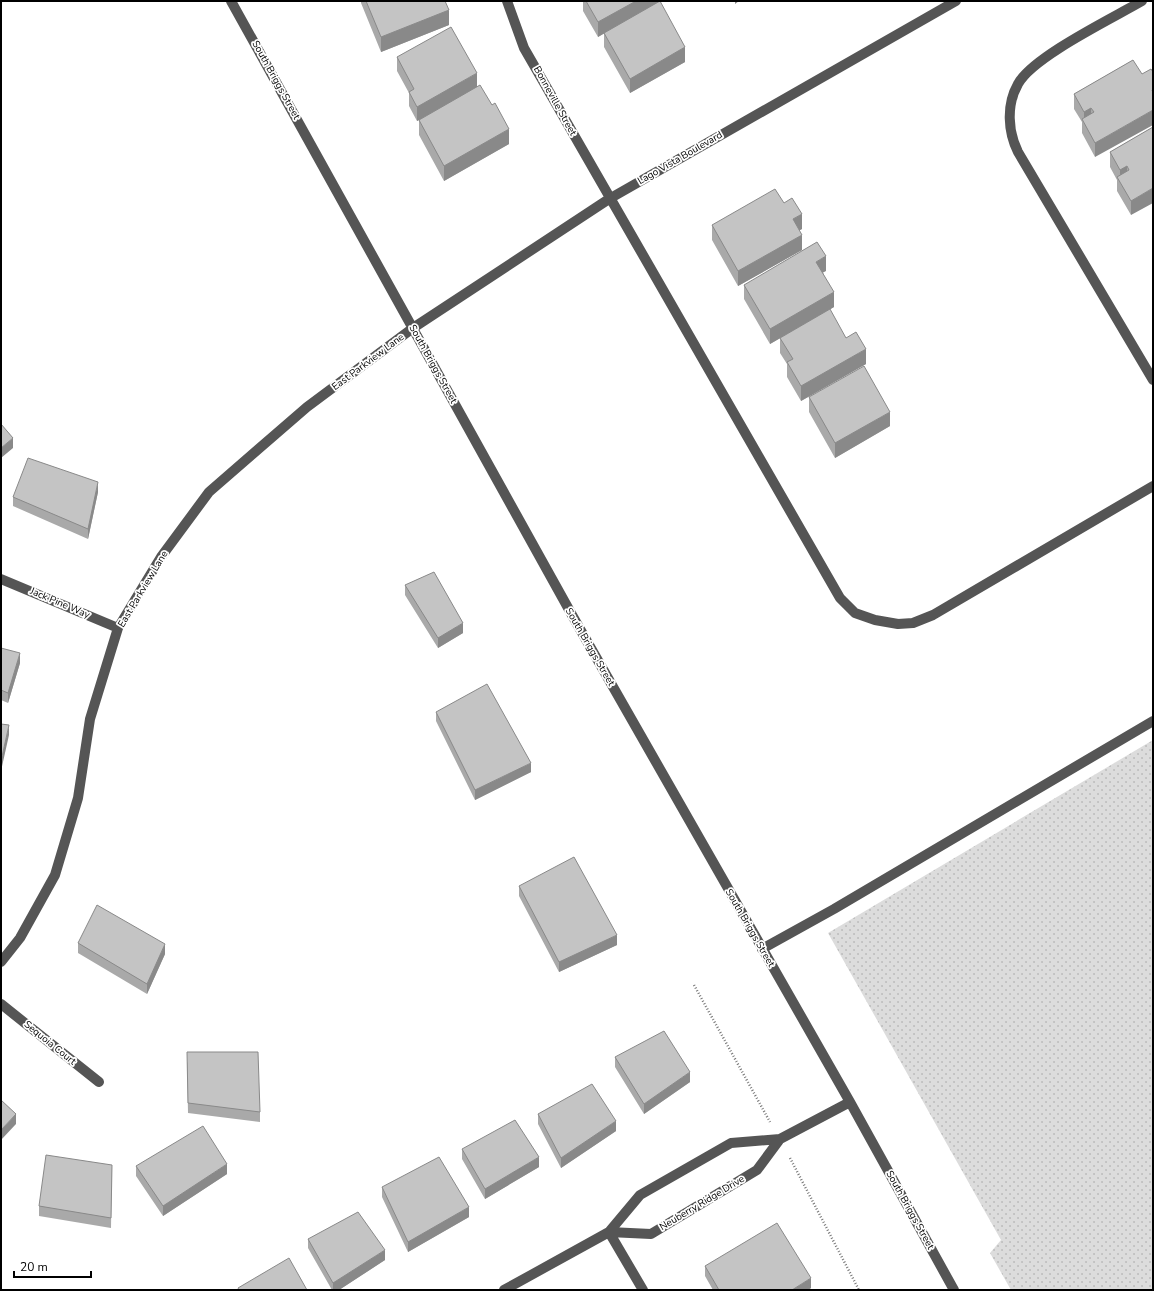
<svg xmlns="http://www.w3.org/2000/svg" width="1154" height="1291" font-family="'Nunito Sans',sans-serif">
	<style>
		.grass { fill: url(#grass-dots) }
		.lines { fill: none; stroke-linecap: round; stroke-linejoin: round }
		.path { stroke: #777; stroke-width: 2.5; stroke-dasharray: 1 2; stroke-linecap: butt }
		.minor { stroke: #555; stroke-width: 10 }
		.wall { fill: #a9a9a9 }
		.shaded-wall { fill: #898989 }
		.building { fill: #c4c4c4; stroke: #898989 }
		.labels { text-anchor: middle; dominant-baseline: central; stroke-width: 3.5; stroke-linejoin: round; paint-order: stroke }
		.street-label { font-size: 10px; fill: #000; stroke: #fff }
	</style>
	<defs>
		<pattern id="grass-dots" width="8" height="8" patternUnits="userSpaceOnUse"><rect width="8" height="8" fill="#dcdcdc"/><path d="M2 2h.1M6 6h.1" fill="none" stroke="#bbb" stroke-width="1.8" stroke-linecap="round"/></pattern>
	</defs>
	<rect width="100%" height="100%" fill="#fff"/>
	<path class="grass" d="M 1153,740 L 1153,1290 L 1011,1290 L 990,1253 L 1001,1240 L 828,933 Z"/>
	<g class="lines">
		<path class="path" d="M 694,985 L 770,1122
			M 790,1158 L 859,1290"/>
		<path class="minor" d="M 231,1 L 572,615 L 850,1102 L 954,1290
			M 507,1 L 524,48 L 840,598 L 855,613 L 875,620 L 898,624 L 913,623 L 933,615 L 1153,486
			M 1142,1 C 1113,18 1032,57 1018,84 C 1006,105 1008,132 1018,152 L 1153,380
			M 1,579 L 118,628
			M 762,949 L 834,909 L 1153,721
			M 1,962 L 20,938 L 55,875 L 78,798 L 90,719 L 118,628 L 161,557 L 209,492 L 307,407 L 413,328 L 609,199 L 956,1
			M 1,1004 L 99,1082
			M 609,1232 L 651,1234 L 757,1170 L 780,1139
			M 609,1232 L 643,1290
			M 504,1290 L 609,1232 L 640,1195 L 731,1143 L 780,1139 L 850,1102"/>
	</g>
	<path class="wall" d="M 361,1 L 445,1 L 449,25 L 381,52 L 361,3 Z
		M 583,1 L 662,1 L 660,2 L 685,62 L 630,93 L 604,47 L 604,33 L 598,37 L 583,11 Z
		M 397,57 L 477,87 L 509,144 L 444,181 L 419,135 L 419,120 L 417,121 L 409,106 L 409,93 L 397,71 Z
		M 1133,60 L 1095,157 L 1082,133 L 1082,122 L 1074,109 L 1074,94 Z
		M 1153,127 L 1131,215 L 1117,191 L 1117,180 L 1110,167 L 1110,152 Z
		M 784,203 L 802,229 L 799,230 L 802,250 L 738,286 L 712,240 L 712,225 Z
		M 826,271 L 823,272 L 834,307 L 770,344 L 744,299 L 744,285 Z
		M 780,338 L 846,338 L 866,364 L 801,401 L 787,377 L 787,364 L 780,353 Z
		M 809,397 L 890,426 L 835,458 L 809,412 Z
		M 98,492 L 88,539 L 13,506 L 13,497 Z
		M 405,585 L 463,633 L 438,648 L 405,595 Z
		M 1,648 L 20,663 L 8,703 L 1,700 Z
		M 436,712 L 531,772 L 475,800 L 436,721 Z
		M 519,886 L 617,945 L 559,972 L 519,896 Z
		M 78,943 L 165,954 L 147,994 L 78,953 Z
		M 615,1057 L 690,1082 L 644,1114 L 615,1067 Z
		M 187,1062 L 260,1112 L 260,1122 L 188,1113 Z
		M 538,1114 L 616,1131 L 561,1168 L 538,1124 Z
		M 462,1149 L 539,1167 L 485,1199 L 462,1159 Z
		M 112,1165 L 111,1228 L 39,1216 L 39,1206 Z
		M 136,1166 L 227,1174 L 163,1216 L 136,1176 Z
		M 382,1187 L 469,1217 L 408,1252 L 382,1197 Z
		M 308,1239 L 385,1260 L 339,1290 L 332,1290 L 308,1248 Z
		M 705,1266 L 811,1288 L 808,1290 L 713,1290 L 705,1276 Z"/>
	<path class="shaded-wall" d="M 636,1 L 662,1 L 598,37 L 598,22 Z
		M 735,1 L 739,1 L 735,4 Z
		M 449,10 L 449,25 L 381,52 L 381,37 Z
		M 685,47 L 685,62 L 630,93 L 630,79 Z
		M 477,73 L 477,88 L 417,121 L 417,107 Z
		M 1091,108 L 1091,122 L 1084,123 L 1084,112 Z
		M 1153,110 L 1153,125 L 1095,157 L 1095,143 Z
		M 509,129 L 509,144 L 444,181 L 444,166 Z
		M 1127,166 L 1127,180 L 1120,181 L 1120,170 Z
		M 1153,188 L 1153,203 L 1131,215 L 1131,201 Z
		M 802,214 L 802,229 L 793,234 L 793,219 Z
		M 802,235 L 802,250 L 738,286 L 738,271 Z
		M 826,256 L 826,271 L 816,276 L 816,262 Z
		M 834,292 L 834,307 L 770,344 L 770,329 Z
		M 866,349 L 866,364 L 801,401 L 801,386 Z
		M 890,412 L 890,426 L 835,458 L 835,443 Z
		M 13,438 L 13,448 L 1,458 L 1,448 Z
		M 98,482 L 98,492 L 88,539 L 88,529 Z
		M 463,623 L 463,633 L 438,648 L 438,638 Z
		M 20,653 L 20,663 L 8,703 L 8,693 Z
		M 9,725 L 9,735 L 1,771 L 1,761 Z
		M 531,763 L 531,772 L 475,800 L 475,790 Z
		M 617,935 L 617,945 L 559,972 L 559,962 Z
		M 165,944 L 165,954 L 147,994 L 147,984 Z
		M 690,1072 L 690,1082 L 644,1114 L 644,1104 Z
		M 16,1114 L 16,1124 L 1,1140 L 1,1130 Z
		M 616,1121 L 616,1131 L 561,1168 L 561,1158 Z
		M 539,1157 L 539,1167 L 485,1199 L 485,1189 Z
		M 227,1164 L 227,1174 L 163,1216 L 163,1206 Z
		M 469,1207 L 469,1217 L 408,1252 L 408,1242 Z
		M 385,1250 L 385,1260 L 339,1290 L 333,1290 L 333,1283 Z
		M 811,1278 L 811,1288 L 808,1290 L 792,1290 Z"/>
	<path class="building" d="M 366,1 L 445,1 L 449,10 L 381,37 Z
		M 586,1 L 636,1 L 598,22 Z
		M 660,1 L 685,47 L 630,79 L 604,33 Z
		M 451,27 L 477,73 L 417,107 L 409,92 L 414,89 L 397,57 Z
		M 1133,60 L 1142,74 L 1151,69 L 1153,72 L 1153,90 L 1152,90 L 1153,93 L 1153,110 L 1095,143 L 1082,119 L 1094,112 L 1091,108 L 1084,112 L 1074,94 Z
		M 480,85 L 492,105 L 495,103 L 509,129 L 444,166 L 419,120 Z
		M 1153,127 L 1153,188 L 1131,201 L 1117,177 L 1129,170 L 1127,166 L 1120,170 L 1110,152 Z
		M 775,189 L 784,203 L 792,198 L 802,214 L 793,219 L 802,235 L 738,271 L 712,225 Z
		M 817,242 L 826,256 L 816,262 L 834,292 L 770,329 L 744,285 Z
		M 830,309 L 846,338 L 856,332 L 866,349 L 801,386 L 787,362 L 793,359 L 780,338 Z
		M 864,366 L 890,412 L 835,443 L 809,397 Z
		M 1,424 L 13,438 L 1,448 Z
		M 28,458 L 98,482 L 88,529 L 13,497 Z
		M 434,572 L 463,623 L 438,638 L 405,585 Z
		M 1,648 L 20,653 L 8,693 L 1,690 Z
		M 487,684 L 531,763 L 475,790 L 436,712 Z
		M 1,724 L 9,725 L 1,761 Z
		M 574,857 L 617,935 L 559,962 L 519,886 Z
		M 97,905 L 165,944 L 147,984 L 78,943 Z
		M 664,1031 L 690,1072 L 644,1104 L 615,1057 Z
		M 187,1052 L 258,1052 L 260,1112 L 188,1103 Z
		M 592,1084 L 616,1121 L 561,1158 L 538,1114 Z
		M 1,1100 L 16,1114 L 1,1130 Z
		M 515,1120 L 539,1157 L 485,1189 L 462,1149 Z
		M 203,1126 L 227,1164 L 163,1206 L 136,1166 Z
		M 46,1155 L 112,1165 L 111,1218 L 39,1206 Z
		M 439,1157 L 469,1207 L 408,1242 L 382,1187 Z
		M 358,1212 L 385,1250 L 333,1283 L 308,1239 Z
		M 777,1223 L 811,1278 L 792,1290 L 719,1290 L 705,1266 Z
		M 289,1258 L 307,1290 L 239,1290 L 238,1288 Z"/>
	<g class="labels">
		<g class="street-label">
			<text transform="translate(276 80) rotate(61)">South Briggs Street</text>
			<text transform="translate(555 101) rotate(61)">Bonneville Street</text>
			<text transform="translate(680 158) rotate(-30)">Lago Vista Boulevard</text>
			<text transform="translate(368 362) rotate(-37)">East Parkview Lane</text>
			<text transform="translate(433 364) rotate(61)">South Briggs Street</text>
			<text transform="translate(143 589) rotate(-59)">East Parkview Lane</text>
			<text transform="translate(60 603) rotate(23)">Jack Pine Way</text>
			<text transform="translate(590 647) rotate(60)">South Briggs Street</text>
			<text transform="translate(750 928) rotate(60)">South Briggs Street</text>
			<text transform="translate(50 1043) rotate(39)">Sequoia Court</text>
			<text transform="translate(702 1203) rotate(-31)">Neuberry Ridge Drive</text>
			<text transform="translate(910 1210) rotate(61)">South Briggs Street</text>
		</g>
	</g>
	<rect width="1154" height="1291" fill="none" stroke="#000000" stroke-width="4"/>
	<path d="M14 1271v6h77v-6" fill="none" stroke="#000000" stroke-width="2"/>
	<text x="20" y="1271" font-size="12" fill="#000000" stroke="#ffffff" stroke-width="3" paint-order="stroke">20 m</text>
</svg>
